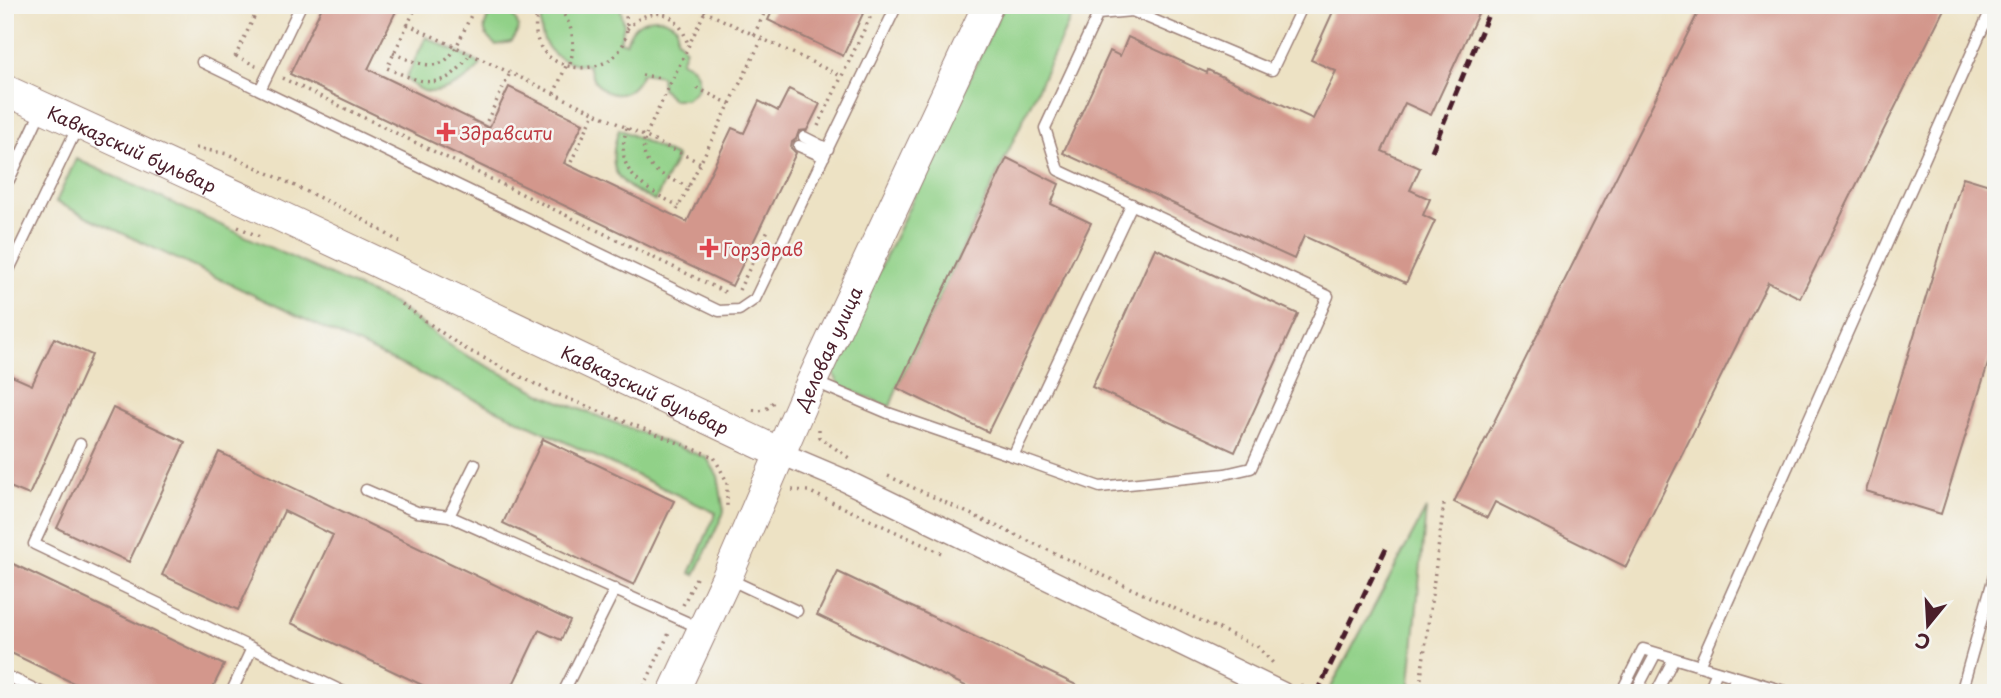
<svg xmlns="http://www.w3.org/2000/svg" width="2001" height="698" font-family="'Playpen Sans',sans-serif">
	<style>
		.green { fill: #91d188; stroke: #6e785a; stroke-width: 2 }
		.building { fill: #d3978c }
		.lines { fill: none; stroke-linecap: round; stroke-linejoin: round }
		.lane-casing { stroke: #9c8078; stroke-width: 13 }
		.street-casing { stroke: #9c8078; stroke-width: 24 }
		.secondary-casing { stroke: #9c8078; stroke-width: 32 }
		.path { stroke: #9c8078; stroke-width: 3.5; stroke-dasharray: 2 5; stroke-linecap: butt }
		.lane { stroke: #fff; stroke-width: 10 }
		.street { stroke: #fff; stroke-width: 21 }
		.secondary { stroke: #fff; stroke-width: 30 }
		.rail { stroke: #4a1f2b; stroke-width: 5; stroke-dasharray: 10 5; stroke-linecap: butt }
		.health-dot { fill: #e0444e; stroke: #f6f6f2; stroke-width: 2.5 }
		.labels { text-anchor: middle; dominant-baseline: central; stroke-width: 5; stroke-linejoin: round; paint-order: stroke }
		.health-label { font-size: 18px; fill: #be3a42; stroke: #f6f6f2; text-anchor: start }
		.street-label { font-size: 18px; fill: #4a1f2b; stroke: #f6f6f2 }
	</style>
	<rect width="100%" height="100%" fill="#f6f6f2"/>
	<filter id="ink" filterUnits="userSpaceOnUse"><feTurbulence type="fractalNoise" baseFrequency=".0143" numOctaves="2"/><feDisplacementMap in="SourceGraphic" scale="14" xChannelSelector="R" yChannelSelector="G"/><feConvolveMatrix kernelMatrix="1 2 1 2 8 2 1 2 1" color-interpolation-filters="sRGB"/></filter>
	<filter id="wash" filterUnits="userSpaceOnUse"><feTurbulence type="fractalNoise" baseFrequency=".00686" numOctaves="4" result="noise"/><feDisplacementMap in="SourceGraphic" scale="28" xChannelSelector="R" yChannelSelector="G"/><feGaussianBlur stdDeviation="1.57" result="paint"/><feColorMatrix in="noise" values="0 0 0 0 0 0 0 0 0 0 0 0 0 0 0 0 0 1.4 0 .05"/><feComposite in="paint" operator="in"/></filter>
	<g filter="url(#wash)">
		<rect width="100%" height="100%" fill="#ede2c4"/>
		<path class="green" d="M 473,5 L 512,5 L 508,10 C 519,21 522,30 511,42 L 496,45 C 483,36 482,28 489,15 Z
			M 550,5 L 620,5 L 624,25 L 620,41 L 626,43 C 633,19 657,10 677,27 L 677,39 L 686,49 L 681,61 C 695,66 701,75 697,90 L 686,99 L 672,99 L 662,88 L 661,76 L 642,73 C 628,106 596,98 588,65 C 555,64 534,43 543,9 Z
			M 1004,5 L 1077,5 L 897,388 L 890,407 L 840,386 L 832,371 Z
			M 426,37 L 481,64 C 472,79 442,96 424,91 C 416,89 411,84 406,78 Z
			M 619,129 L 677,157 L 655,201 C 616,184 605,170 619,129 Z
			M 76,159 L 394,304 L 458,351 L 548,397 L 707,458 L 718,476 L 724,512 L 695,575 L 690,573 L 716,513 L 56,202 Z
			M 1426,509 L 1409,693 L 1328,693 Z"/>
		<g id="blocks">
			<path class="building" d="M 323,5 L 399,5 L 368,69 L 489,128 L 509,87 L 583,123 L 564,163 L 687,222 L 732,128 L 744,133 L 759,101 L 778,111 L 789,89 L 820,104 L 807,130 L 799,131 L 796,139 L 792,142 L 791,148 L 796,153 L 732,286 L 290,74 Z
				M 775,5 L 867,5 L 843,56 L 768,20 Z
				M 1336,5 L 1482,5 L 1431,115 L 1405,103 L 1382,151 L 1420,168 L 1410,190 L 1430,199 L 1423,215 L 1435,221 L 1406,283 L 1304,236 L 1294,259 L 1063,153 L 1110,51 L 1120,56 L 1128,37 L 1207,73 L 1208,70 L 1313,119 L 1336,71 L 1311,60 Z
				M 1702,5 L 1946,5 L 1800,298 L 1768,282 L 1626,567 L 1495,502 L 1487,518 L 1454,502 Z
				M 1007,158 L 1059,184 L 1051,204 L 1091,223 L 988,432 L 897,388 Z
				M 1963,177 L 1996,187 L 1996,338 L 1941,514 L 1866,491 Z
				M 1155,248 L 1298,314 L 1235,452 L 1092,387 Z
				M 54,338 L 92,355 L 29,495 L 5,485 L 5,373 L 32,385 Z
				M 113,408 L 185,442 L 129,562 L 57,528 Z
				M 543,439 L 674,501 L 634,585 L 503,523 Z
				M 219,452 L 570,621 L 561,640 L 539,630 L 509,693 L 439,693 L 291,623 L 333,535 L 284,511 L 238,610 L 162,575 Z
				M 5,560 L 224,665 L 210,693 L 94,693 L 5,650 Z
				M 838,572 L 1093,693 L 980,693 L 817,615 Z"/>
		</g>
	</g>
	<g filter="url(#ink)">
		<use href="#blocks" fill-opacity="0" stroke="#9c8078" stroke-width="2"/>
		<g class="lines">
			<g class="lane-casing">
				<path id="lane" d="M 202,62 L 719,311 L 739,310 L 755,299 L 897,5
					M 260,90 L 301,5
					M 804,137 L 828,149
					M 799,146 L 824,157
					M 9,180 L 42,109
					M 1132,204 L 1013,456 L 1100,487 L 1225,474 L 1251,468 L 1328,296 L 1058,170 L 1045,128 L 1098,14 L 1132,11 L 1272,70 L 1303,5
					M 5,278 L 78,126
					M 815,382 L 888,413 L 1013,456
					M 80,444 L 34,544 L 346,693
					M 366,490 L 417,512 L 449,516 L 700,628
					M 449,516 L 475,464
					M 729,579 L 797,611
					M 1699,666 L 1993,5
					M 5,675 L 43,693
					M 231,693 L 252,648
					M 563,693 L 615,589
					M 1621,693 L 1643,649 L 1791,693
					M 1635,693 L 1656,653
					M 1656,693 L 1674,658
					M 1708,693 L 1717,671
					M 1729,693 L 1736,677
					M 1961,693 L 1996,569"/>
			</g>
			<g class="street-casing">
				<path id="street" d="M 780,453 L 846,481 L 1282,693"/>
			</g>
			<g class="secondary-casing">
				<g id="secondary">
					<path id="s1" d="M 5,90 L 263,208 L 780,453"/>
					<path id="s2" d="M 673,693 L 727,577 L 805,396 L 988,5"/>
				</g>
			</g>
			<path class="path" d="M 417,5 L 387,68 C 423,84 445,93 470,54
				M 540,5 C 509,87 652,90 623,5
				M 691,5 L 841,76
				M 758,5 L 766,9
				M 407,24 L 701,163
				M 627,29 C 651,3 679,10 688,45
				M 754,35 L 768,5
				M 393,53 C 450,80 450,59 473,11
				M 236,56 L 256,66
				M 235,57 L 260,5
				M 642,75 L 661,78
				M 282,78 L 729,294
				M 697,88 L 730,104
				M 554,94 L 566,66 L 570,64 C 576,41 573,21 555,5
				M 487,121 L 510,73
				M 818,126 L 876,5
				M 627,128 C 612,173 645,189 679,206
				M 196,148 L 228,154 L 358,216 L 404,245
				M 571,162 L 594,113
				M 689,187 C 665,176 637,169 645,137 L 708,5
				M 677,210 L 762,39
				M 238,227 L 262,238
				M 739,290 L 769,228
				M 402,304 L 462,347 L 549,391 L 714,457 L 727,482 L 727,510
				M 753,410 C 762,412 767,410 773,402
				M 819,429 L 819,437 L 849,458
				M 888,476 L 1258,647 L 1273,663
				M 792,490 L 808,491 L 941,553
				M 683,605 L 698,574
				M 1300,685 L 1317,693
				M 641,693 L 670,631
				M 1419,693 L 1444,504"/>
			<use href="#lane" class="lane"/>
			<use href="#street" class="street"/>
			<use href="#secondary" class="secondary"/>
			<path class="rail" d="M 1432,151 L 1492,5
				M 1317,693 L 1388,544"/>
		</g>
	</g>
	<g class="health-dot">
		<path d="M442.5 121.5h7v7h7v7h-7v7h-7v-7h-7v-7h7z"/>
		<path d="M705.5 237.5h7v7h7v7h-7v7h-7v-7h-7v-7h7z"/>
	</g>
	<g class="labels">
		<g class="health-label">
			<text x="460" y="132">Здравсити</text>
			<text x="723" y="248">Горздрав</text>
		</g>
		<g class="street-label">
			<text stroke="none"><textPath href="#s1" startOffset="140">Кавказский бульвар</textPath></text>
			<text stroke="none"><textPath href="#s2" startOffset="378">Деловая улица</textPath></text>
			<text stroke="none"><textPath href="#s1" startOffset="707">Кавказский бульвар</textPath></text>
		</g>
	</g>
	<rect width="2001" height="698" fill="none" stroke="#f6f6f2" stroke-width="28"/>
	<g transform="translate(1928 625) rotate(198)" stroke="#f6f6f2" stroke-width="5" paint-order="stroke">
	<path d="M0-5L12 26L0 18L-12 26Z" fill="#4a1f2b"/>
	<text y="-10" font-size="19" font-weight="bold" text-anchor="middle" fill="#4a1f2b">С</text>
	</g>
</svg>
